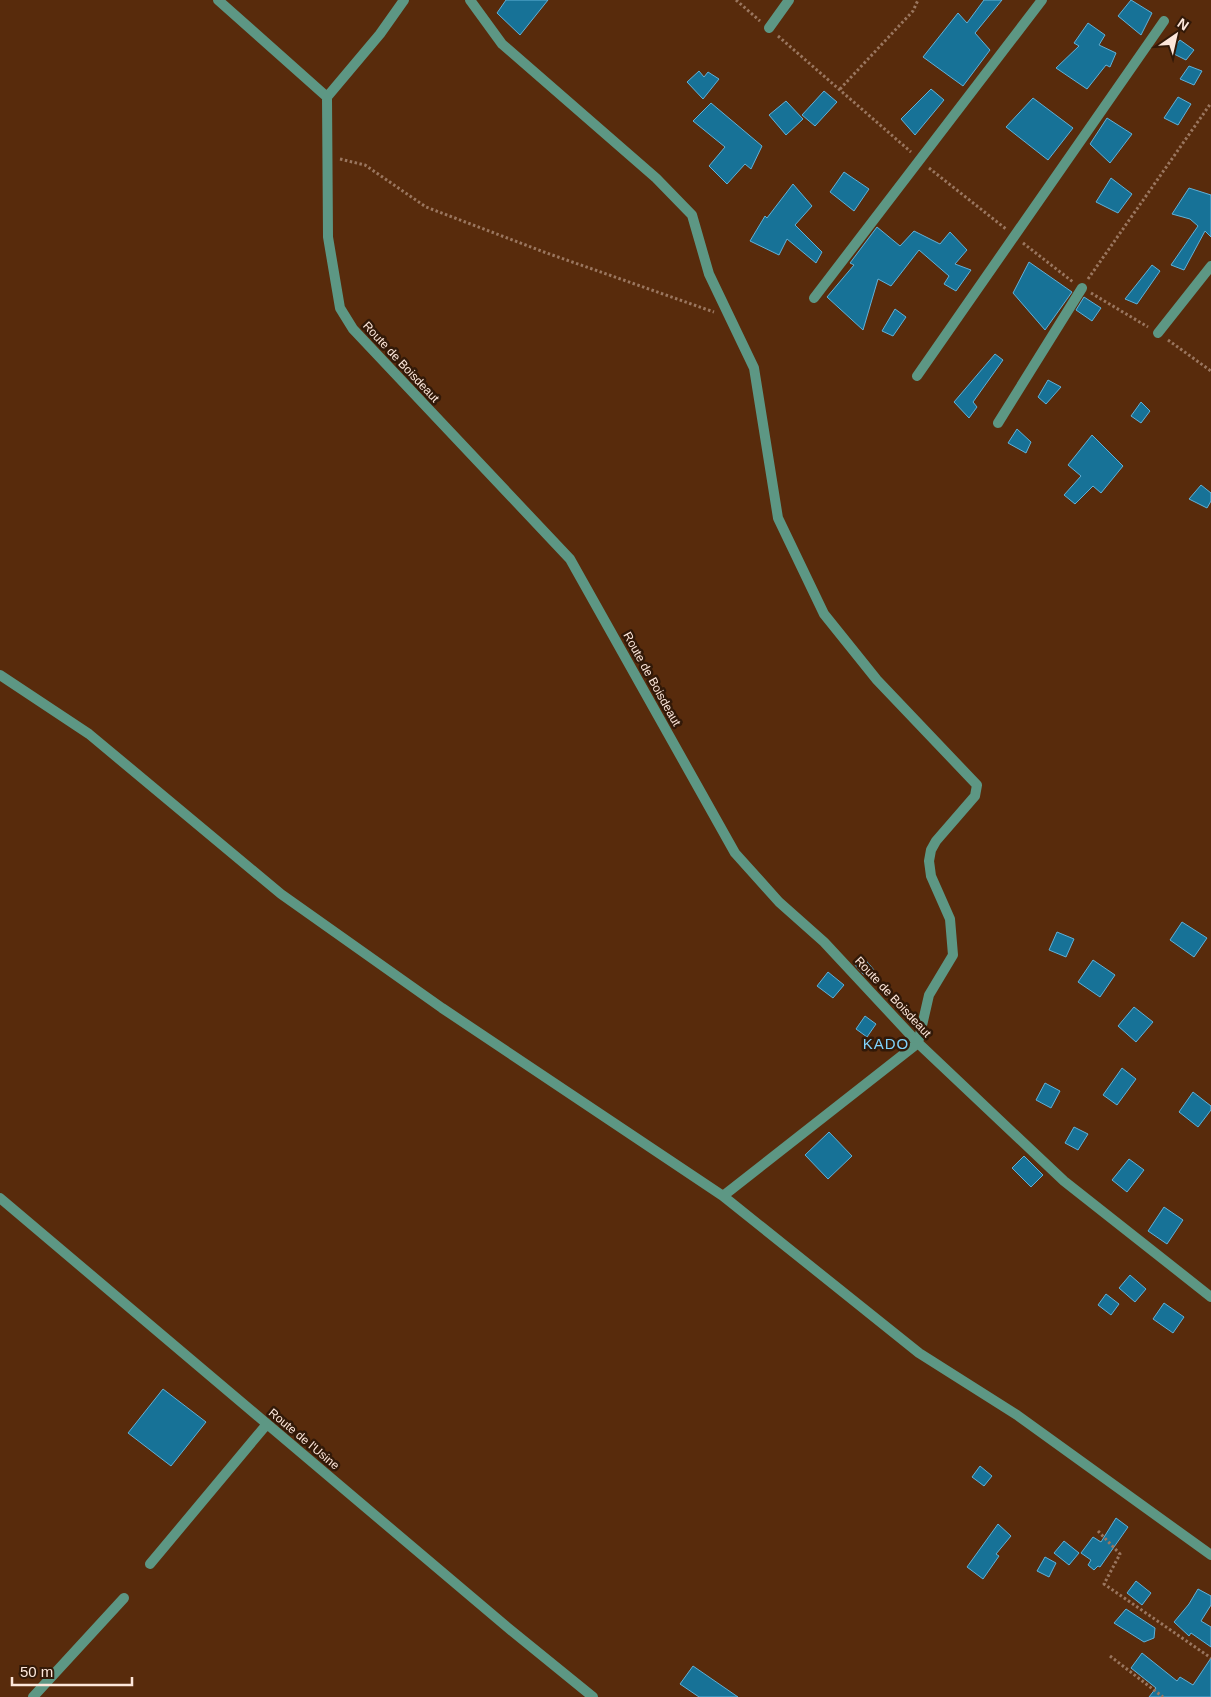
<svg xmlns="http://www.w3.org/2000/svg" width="1211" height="1697" font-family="Arial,sans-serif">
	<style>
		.building { fill: #177297; stroke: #60b1d8 }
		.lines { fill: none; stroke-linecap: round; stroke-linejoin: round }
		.path { stroke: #9a765f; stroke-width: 3; stroke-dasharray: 2.5 2.5; stroke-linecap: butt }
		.street { stroke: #5d9784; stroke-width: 10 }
		.labels { text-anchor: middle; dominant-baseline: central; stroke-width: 5; stroke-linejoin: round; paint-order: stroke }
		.street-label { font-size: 12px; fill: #fde7db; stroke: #321908 }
		.quarter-label { font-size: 15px; letter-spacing: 1px; fill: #80d3fc; stroke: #321908 }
	</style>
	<rect width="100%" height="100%" fill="#582b0c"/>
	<path class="building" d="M 506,0 L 548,0 L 520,35 L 497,13 Z
		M 984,0 L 1002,0 L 975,33 L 990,50 L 963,86 L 923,57 L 958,13 L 967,23 Z
		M 1131,0 L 1152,13 L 1141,35 L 1118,16 Z
		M 1088,23 L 1105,35 L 1099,45 L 1116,53 L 1110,67 L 1106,65 L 1087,89 L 1056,68 L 1079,46 L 1074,43 Z
		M 1180,40 L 1194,50 L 1186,60 L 1170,52 Z
		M 1189,66 L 1202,71 L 1194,85 L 1180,79 Z
		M 699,71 L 704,77 L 708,72 L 719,79 L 703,99 L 687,82 Z
		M 931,89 L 944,100 L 915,135 L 901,119 Z
		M 824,91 L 837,102 L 815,126 L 802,115 Z
		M 1178,97 L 1191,104 L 1178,125 L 1164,118 Z
		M 1033,98 L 1073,128 L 1048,160 L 1006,127 Z
		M 786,101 L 803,119 L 786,135 L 769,115 Z
		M 711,103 L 762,146 L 751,169 L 745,164 L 727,184 L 709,166 L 725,147 L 693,121 Z
		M 1107,118 L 1132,134 L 1110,163 L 1090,144 Z
		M 844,172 L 869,189 L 854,211 L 830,192 Z
		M 1111,178 L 1132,194 L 1118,213 L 1096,202 Z
		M 793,184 L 812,206 L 795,225 L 822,252 L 816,263 L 787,239 L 779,255 L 750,241 L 765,216 L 767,218 Z
		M 1189,188 L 1211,195 L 1211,237 L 1205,231 L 1184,270 L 1171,265 L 1198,226 L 1190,219 L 1172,214 Z
		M 877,227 L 900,246 L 914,231 L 940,244 L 950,232 L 967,250 L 955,264 L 971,270 L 956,291 L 944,284 L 949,276 L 919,250 L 891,286 L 878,279 L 863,330 L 827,297 L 854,265 L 850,263 Z
		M 1029,262 L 1072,292 L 1045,330 L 1013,293 Z
		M 1152,265 L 1160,271 L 1137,304 L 1125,299 Z
		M 1084,297 L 1101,308 L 1092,321 L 1076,310 Z
		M 895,309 L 906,317 L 893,336 L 882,331 Z
		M 995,354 L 1003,360 L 973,402 L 977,407 L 969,418 L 954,402 Z
		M 1048,380 L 1061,387 L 1046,404 L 1038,397 Z
		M 1141,402 L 1150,411 L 1141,423 L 1131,416 Z
		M 1017,429 L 1031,442 L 1026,453 L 1008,443 Z
		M 1092,435 L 1123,466 L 1101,493 L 1093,486 L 1075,504 L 1064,495 L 1081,476 L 1068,465 Z
		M 1201,485 L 1211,493 L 1211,501 L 1207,508 L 1189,499 Z
		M 1182,922 L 1207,938 L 1194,957 L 1170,940 Z
		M 1057,932 L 1074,939 L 1066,957 L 1049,950 Z
		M 863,957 L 874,970 L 865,976 L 854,964 Z
		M 1093,960 L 1115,975 L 1100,997 L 1078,982 Z
		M 828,972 L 844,985 L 833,998 L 817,986 Z
		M 1134,1007 L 1153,1022 L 1136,1042 L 1118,1026 Z
		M 865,1016 L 876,1024 L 867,1037 L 856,1029 Z
		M 1122,1068 L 1136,1079 L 1117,1105 L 1103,1095 Z
		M 1045,1083 L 1060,1091 L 1051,1108 L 1036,1100 Z
		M 1193,1092 L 1211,1106 L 1211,1110 L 1198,1127 L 1179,1112 Z
		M 1074,1127 L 1088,1134 L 1078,1150 L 1065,1143 Z
		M 829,1132 L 852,1156 L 828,1179 L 805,1155 Z
		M 1024,1156 L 1043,1175 L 1031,1187 L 1012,1168 Z
		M 1129,1159 L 1144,1170 L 1127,1192 L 1112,1180 Z
		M 1164,1207 L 1183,1220 L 1167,1244 L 1148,1231 Z
		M 1130,1275 L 1146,1289 L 1135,1302 L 1119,1288 Z
		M 1106,1294 L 1119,1304 L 1111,1315 L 1098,1305 Z
		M 1164,1303 L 1184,1317 L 1173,1333 L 1153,1319 Z
		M 163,1389 L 206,1422 L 171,1466 L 128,1433 Z
		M 980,1466 L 992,1476 L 984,1486 L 972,1477 Z
		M 1116,1518 L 1128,1527 L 1100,1567 L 1098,1566 L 1094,1570 L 1088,1565 L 1091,1560 L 1081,1553 L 1093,1537 L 1101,1542 Z
		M 998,1524 L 1011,1536 L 996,1554 L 999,1556 L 983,1579 L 967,1567 Z
		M 1064,1541 L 1079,1553 L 1069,1565 L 1054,1553 Z
		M 1045,1557 L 1056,1563 L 1049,1577 L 1037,1571 Z
		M 1136,1581 L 1151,1593 L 1142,1605 L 1127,1593 Z
		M 1198,1589 L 1211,1596 L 1211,1605 L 1201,1621 L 1211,1627 L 1211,1647 L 1191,1633 L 1189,1636 L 1174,1622 L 1189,1604 Z
		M 1126,1609 L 1155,1628 L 1154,1638 L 1144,1642 L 1114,1623 Z
		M 1142,1653 L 1177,1681 L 1180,1677 L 1193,1685 L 1211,1658 L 1211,1697 L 1149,1697 L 1156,1688 L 1131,1668 Z
		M 693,1666 L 738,1697 L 699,1697 L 680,1684 Z"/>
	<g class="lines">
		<path class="path" d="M 736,0 L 760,21
			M 778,36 L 911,152
			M 840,89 L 913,11 L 918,0
			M 340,159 L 365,165 L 426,207 L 544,252 L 714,312
			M 929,168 L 1006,229
			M 1023,243 L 1073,282
			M 1088,279 L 1211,103
			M 1091,293 L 1148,327
			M 1168,340 L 1211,371
			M 1098,1531 L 1120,1554 L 1104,1584 L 1211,1658
			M 1110,1656 L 1163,1697"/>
		<path class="street" d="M 218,0 L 327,97 L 328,237 L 340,308 L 353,329 L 570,559 L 735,853 L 779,902 L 824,942 L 918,1043 L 1064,1181 L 1211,1297
			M 470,0 L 502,44 L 656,178 L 692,215 L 709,274 L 754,368 L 778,518 L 824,614 L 877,680 L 977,785 L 975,796 L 936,841 L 931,850 L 929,861 L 931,876 L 950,919 L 953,955 L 929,995 L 918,1043 L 723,1196
			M 769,28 L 789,0
			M 327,97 L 380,34 L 404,0
			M 814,298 L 1042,0
			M 1158,333 L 1211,266
			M 917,376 L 1164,21
			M 998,423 L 1082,288
			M 0,675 L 89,734 L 281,894 L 442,1008 L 723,1196 L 919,1353 L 1017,1415 L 1211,1555
			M 0,1198 L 507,1627 L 593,1697
			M 150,1564 L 267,1424
			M 33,1697 L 124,1598"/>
	</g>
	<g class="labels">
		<g class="street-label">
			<text transform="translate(401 362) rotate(47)">Route de Boisdeaut</text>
			<text transform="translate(652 679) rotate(61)">Route de Boisdeaut</text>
			<text transform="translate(893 997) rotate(47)">Route de Boisdeaut</text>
			<text transform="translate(304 1439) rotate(40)">Route de l'Usine</text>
		</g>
		<g class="quarter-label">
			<text x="886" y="1043">KADO</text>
		</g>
	</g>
	<g transform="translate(1176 35) rotate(34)" stroke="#321908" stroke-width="4" paint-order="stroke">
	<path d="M0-4L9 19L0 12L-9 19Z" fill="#fde7db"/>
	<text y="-8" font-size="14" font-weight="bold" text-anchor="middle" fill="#fde7db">N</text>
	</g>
	<path d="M12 1677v8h120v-8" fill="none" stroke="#fde7db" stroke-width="2.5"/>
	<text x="20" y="1677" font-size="15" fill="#fde7db" stroke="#321908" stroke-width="4" paint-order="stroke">50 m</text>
</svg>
